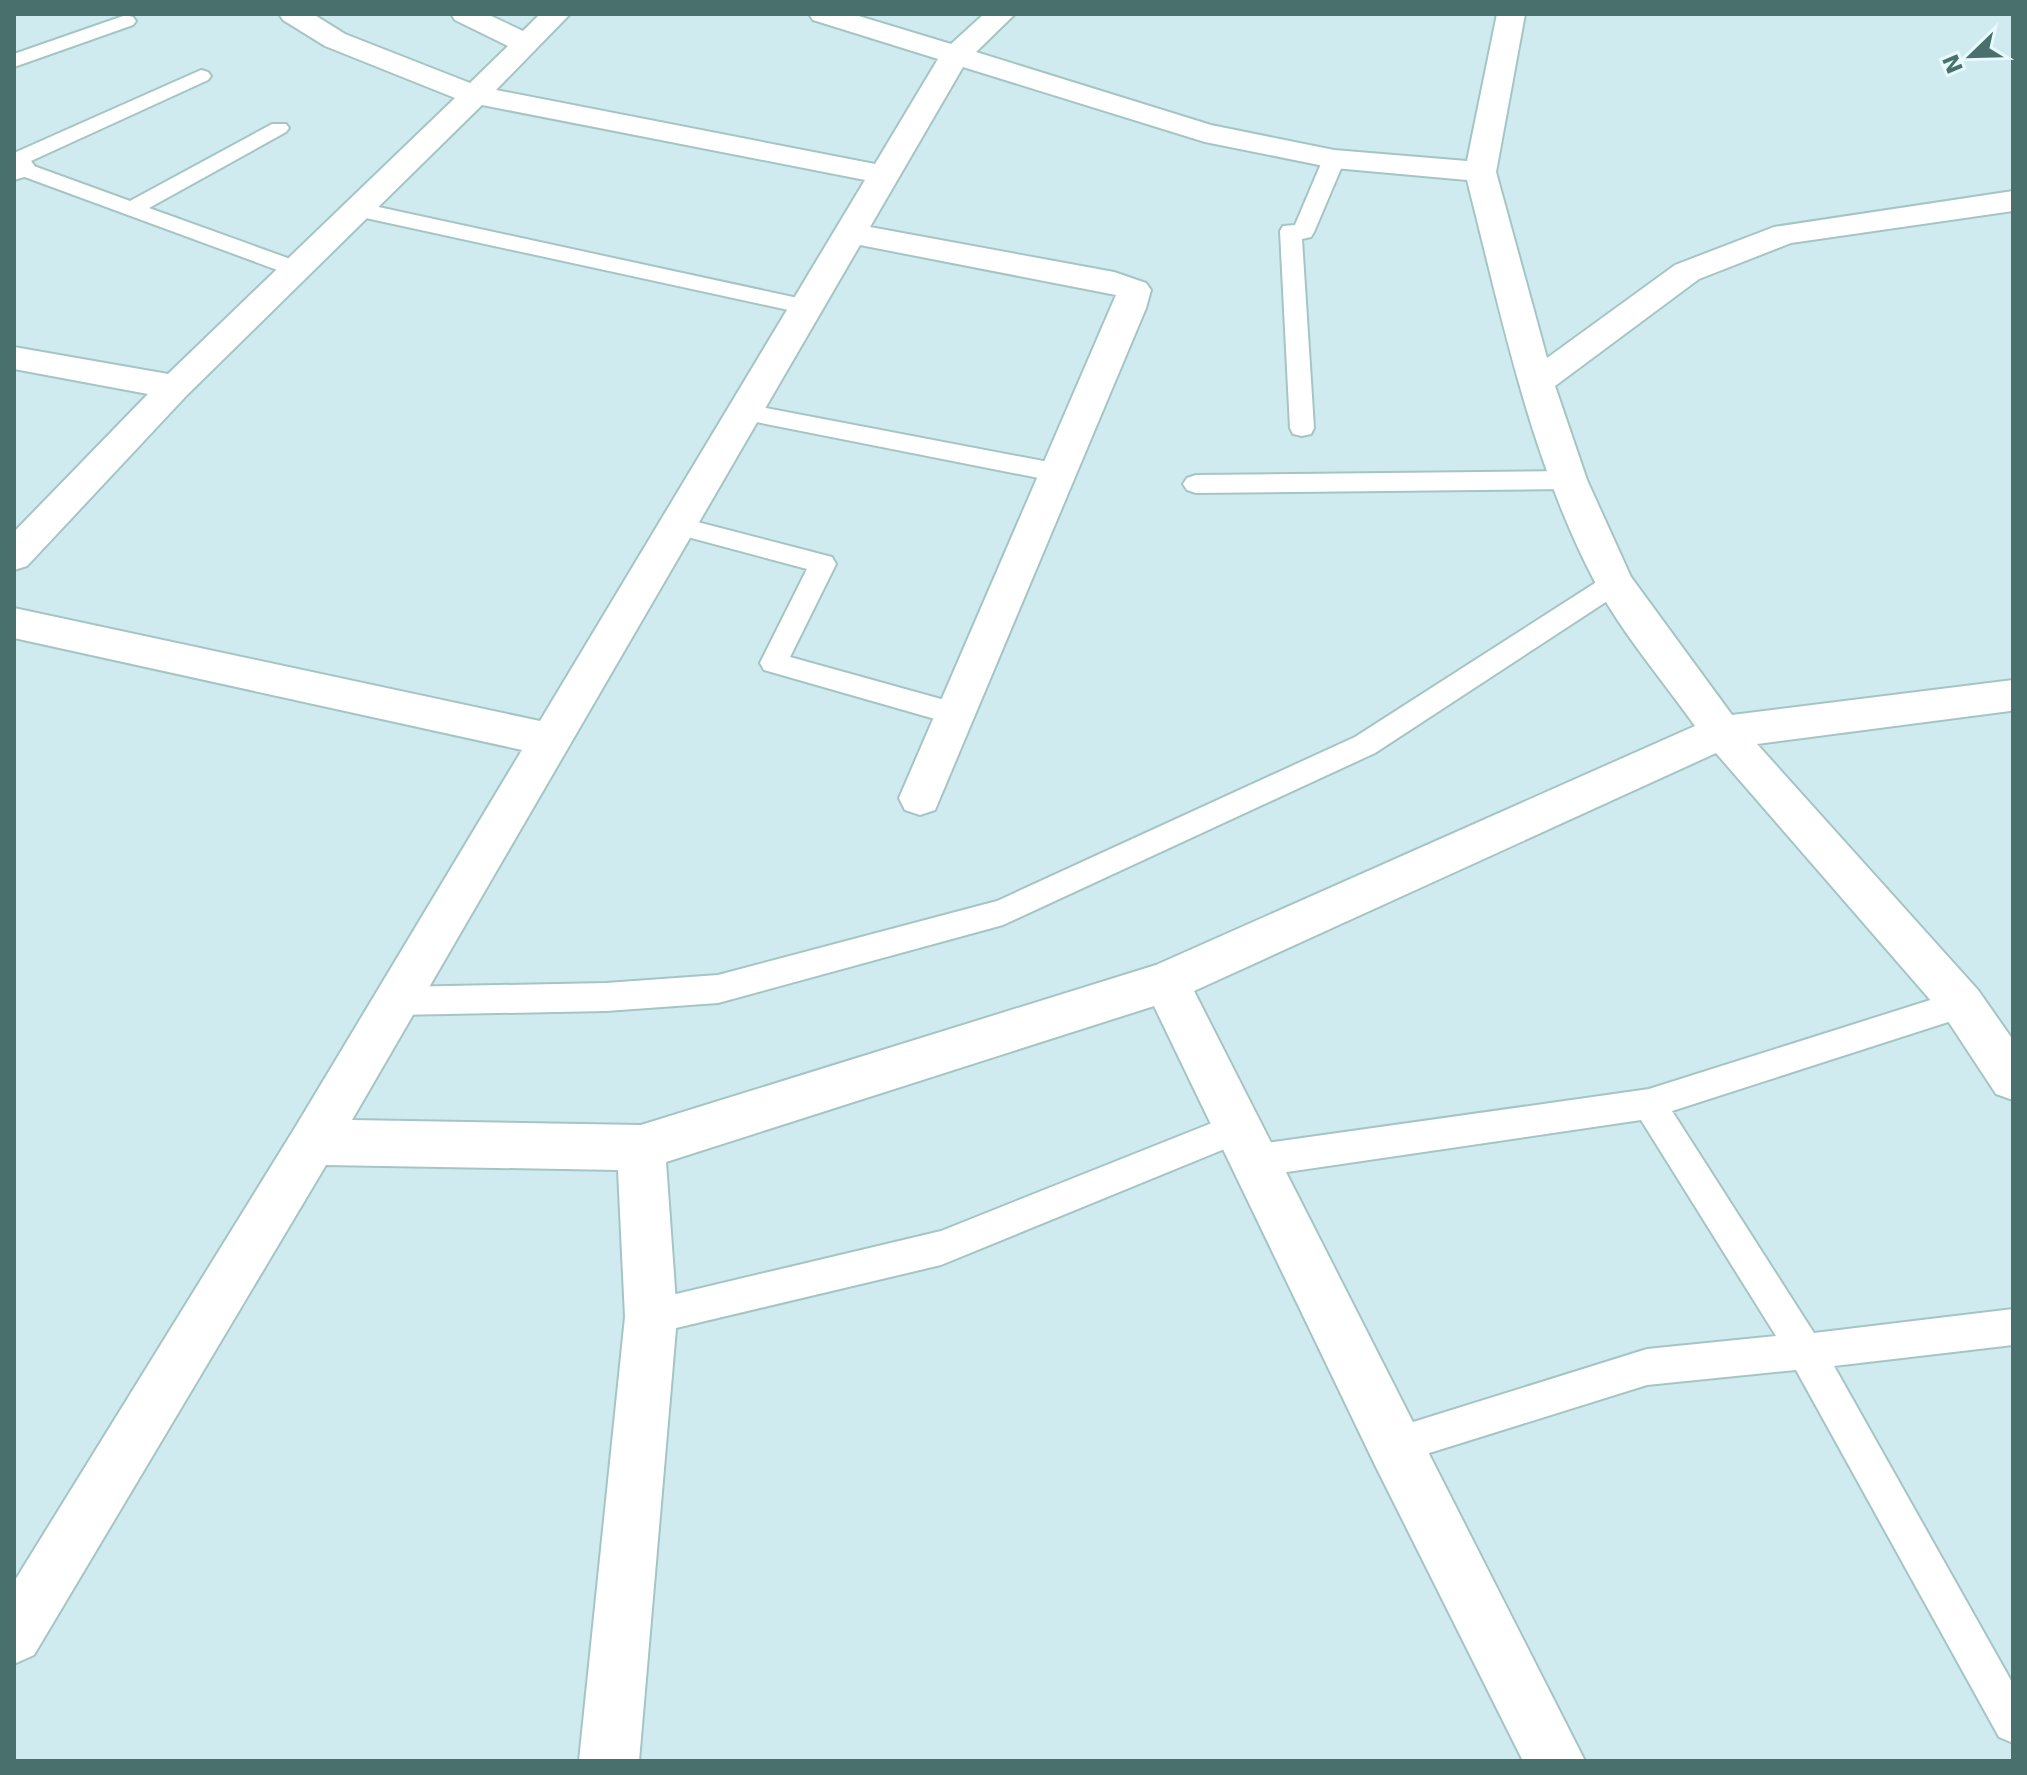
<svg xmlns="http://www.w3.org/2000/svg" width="2027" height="1775" font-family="'DejaVu Sans',sans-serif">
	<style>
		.residential { fill: #cfebef }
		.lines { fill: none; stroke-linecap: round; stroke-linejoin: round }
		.service-casing { stroke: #a5c5c4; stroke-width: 4 }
		.minor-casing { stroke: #a5c5c4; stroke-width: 4 }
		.service { fill: #fff; fill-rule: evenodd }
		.minor { fill: #fff; fill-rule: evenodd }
	</style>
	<rect width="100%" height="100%" fill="#e2f6fa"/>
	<path class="residential" d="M 14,14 L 2013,14 L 2013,1761 L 14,1761 Z"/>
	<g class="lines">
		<g class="service-casing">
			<path id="service" d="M 126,15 L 133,17 L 136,21 L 133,25 L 14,67 L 14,54 Z
				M 201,70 L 208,72 L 211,76 L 208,80 L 31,161 L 31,165 L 130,201 L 272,124 L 286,124 L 289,128 L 286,132 L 149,208 L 307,265 L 310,270 L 307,275 L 291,275 L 14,173 L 14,153 Z
				M 1334,153 L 1345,159 L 1314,232 L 1311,237 L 1302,239 L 1314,428 L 1311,434 L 1302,436 L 1293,434 L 1290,428 L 1280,231 L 1283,226 L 1295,225 L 1323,159 Z
				M 360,203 L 807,300 L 815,302 L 818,307 L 815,312 L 807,314 L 352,215 L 349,210 Z
				M 745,404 L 1059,464 L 1068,467 L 1071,473 L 1068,479 L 1059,482 L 736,418 L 733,412 L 736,406 Z
				M 1569,471 L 1578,474 L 1581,480 L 1578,486 L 1569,489 L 1196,493 L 1187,490 L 1183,484 L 1187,478 L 1196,475 Z
				M 678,517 L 832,557 L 836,564 L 790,657 L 966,706 L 970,714 L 966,722 L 956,725 L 764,670 L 760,663 L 807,569 L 669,532 L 665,526 L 669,520 Z
				M 1615,573 L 1624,576 L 1628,583 L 1624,590 L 1375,753 L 1003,925 L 718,1003 L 606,1011 L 397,1015 L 386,1011 L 381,1001 L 386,991 L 397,987 L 606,983 L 718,975 L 997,901 L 1355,737 L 1606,576 Z
				M 1962,990 L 1973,994 L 1978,1004 L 1973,1014 L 1672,1111 L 1814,1333 L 2013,1309 L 2013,1345 L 1834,1366 L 2013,1684 L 2013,1743 L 1999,1737 L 1796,1370 L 1647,1385 L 1394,1464 L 1381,1459 L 1376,1446 L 1381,1433 L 1394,1428 L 1647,1349 L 1776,1336 L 1641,1120 L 1253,1177 L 1241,1172 L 1236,1161 L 1241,1150 L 1253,1145 L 1649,1089 Z
				M 1237,1113 L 1249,1117 L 1253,1128 L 1249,1139 L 941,1265 L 651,1334 L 639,1329 L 633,1317 L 639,1305 L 651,1300 L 941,1231 Z"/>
		</g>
		<g class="minor-casing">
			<path id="minor" d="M 279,14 L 313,14 L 345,34 L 470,83 L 508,46 L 455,20 L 451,14 L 487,14 L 523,31 L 540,14 L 570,14 L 496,90 L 875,164 L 938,59 L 813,20 L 809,14 L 852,14 L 951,44 L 984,14 L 1015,14 L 976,52 L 1211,125 L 1334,150 L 1467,161 L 1497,14 L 1525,14 L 1496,172 L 1547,358 L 1675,265 L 1774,227 L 2013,191 L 2013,211 L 1791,243 L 1699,279 L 1555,386 L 1587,480 L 1631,577 L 1732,715 L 2013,680 L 2013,710 L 2010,711 L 1757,744 L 1978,990 L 2013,1040 L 2013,1100 L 1996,1094 L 1946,1018 L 1716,753 L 1194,991 L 1585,1761 L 1523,1761 L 1375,1465 L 1154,1006 L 666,1162 L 677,1317 L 639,1761 L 579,1761 L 625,1317 L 618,1170 L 326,1165 L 34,1655 L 14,1664 L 14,1582 L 296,1126 L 522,750 L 14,638 L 14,608 L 540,721 L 865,180 L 482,105 L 187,395 L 27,566 L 14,570 L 14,532 L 148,394 L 14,369 L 14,347 L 168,374 L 455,98 L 325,46 L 283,20 ZM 963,67 L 1205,142 L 1334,168 L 1467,180 C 1502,317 1530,460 1597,586 C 1622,633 1664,682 1695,726 L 1156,965 L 641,1125 L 352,1120 L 860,245 L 1116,295 L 899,798 L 905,810 L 920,815 L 935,810 L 1146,308 L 1151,290 L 1146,283 L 1114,272 L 870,227 Z
				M 20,159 L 31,161 L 36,168 L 31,175 L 14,180 L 14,160 Z"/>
		</g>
		<use href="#service" class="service"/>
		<use href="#minor" class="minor"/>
	</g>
	<rect width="2027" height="1775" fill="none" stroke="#4a706d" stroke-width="32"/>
	<g transform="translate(1971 56) rotate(247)" stroke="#e8fafe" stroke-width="6" paint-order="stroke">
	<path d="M0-6L14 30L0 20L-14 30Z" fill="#4a706d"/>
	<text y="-12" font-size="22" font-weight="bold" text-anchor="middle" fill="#4a706d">N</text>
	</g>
</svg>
